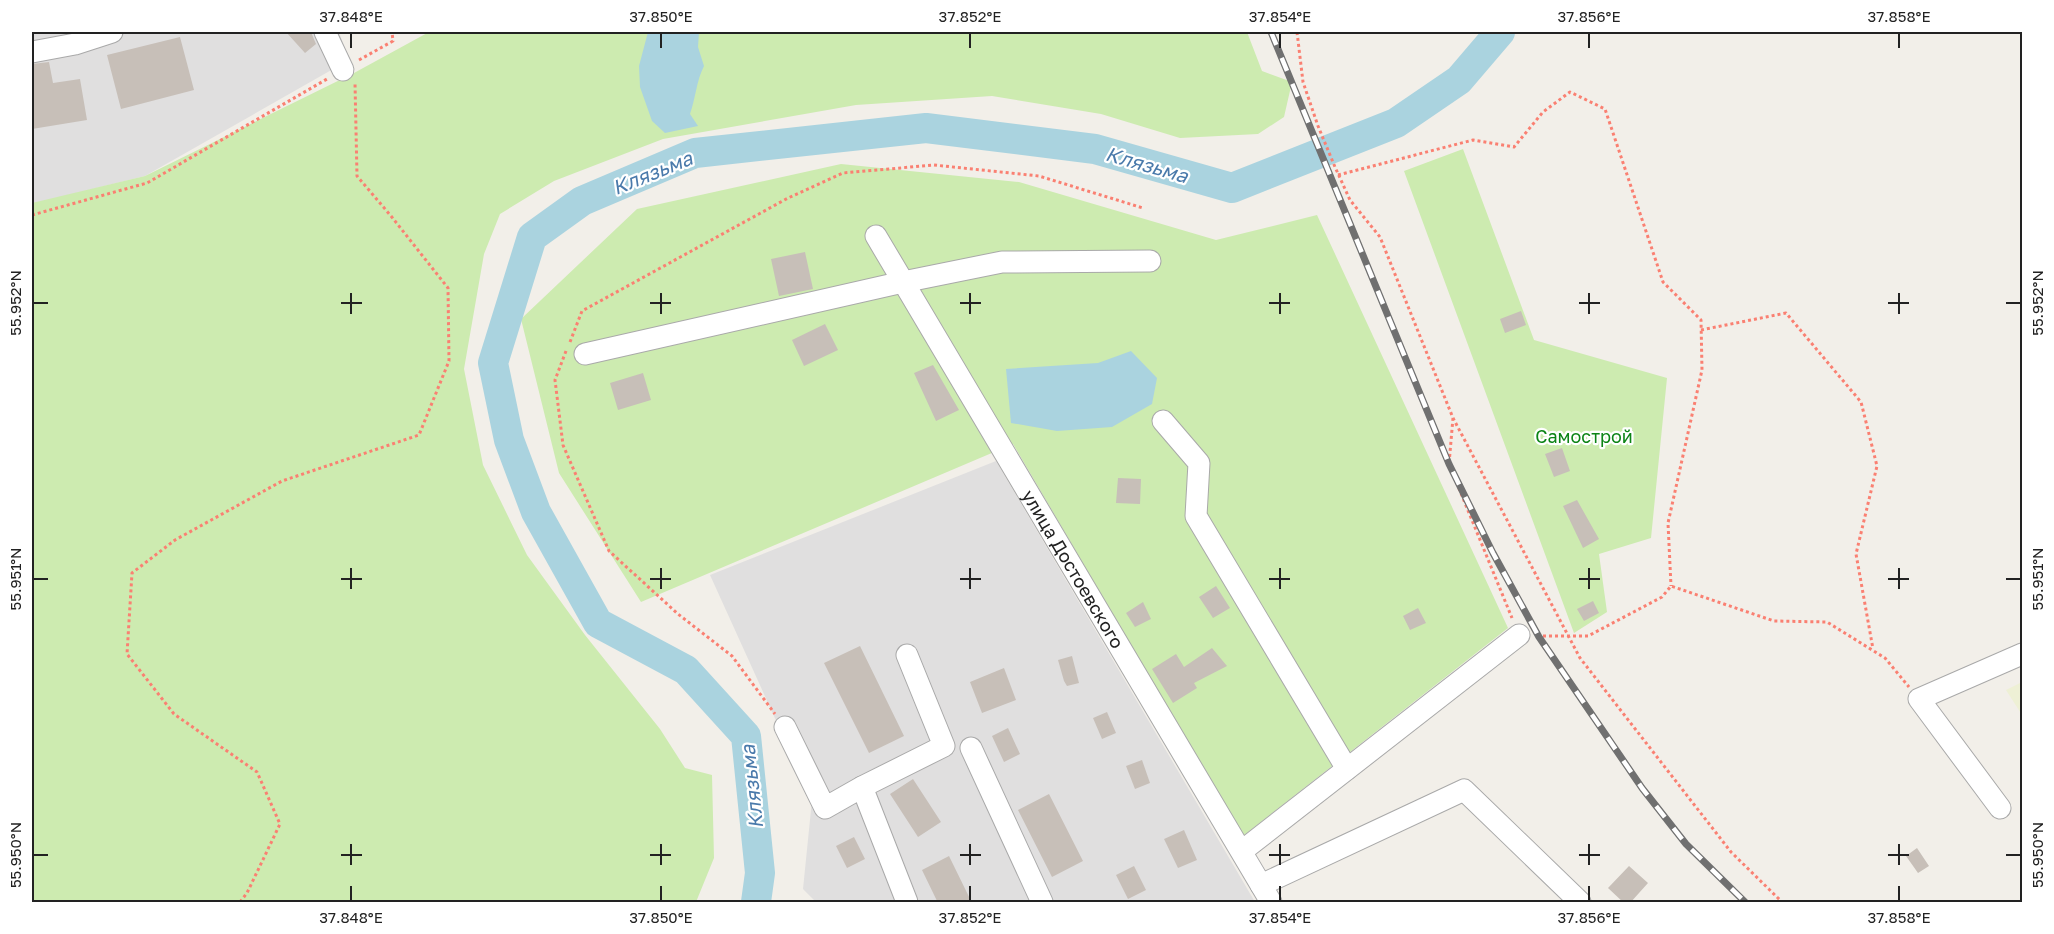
<svg xmlns="http://www.w3.org/2000/svg" width="2054" height="934" font-family="'Golos Text',sans-serif">
	<style>
		.residential { fill: #e0dfdf }
		.farmland { fill: #eef0d5 }
		.grass { fill: #cdebb0 }
		.water { fill: #aad3df }
		.lines { fill: none; stroke-linecap: round; stroke-linejoin: round }
		.river { stroke: #aad3df; stroke-width: 30 }
		.building { fill: #c7bfb8 }
		.minor-casing { stroke: #a9a9a9; stroke-width: 23 }
		.path { stroke: #fa8072; stroke-width: 3; stroke-dasharray: 3 3; stroke-linecap: butt }
		.minor { stroke: #fff; stroke-width: 21 }
		.rail-casing { stroke: #707070; stroke-width: 7 }
		.rail { stroke: #fff; stroke-width: 4.5; stroke-dasharray: 14; stroke-linecap: butt }
		.ticks { fill: none; stroke: #222; stroke-width: 2 }
		.labels { text-anchor: middle; dominant-baseline: central; stroke-width: 4.5; stroke-linejoin: round; paint-order: stroke }
		.park-label { font-size: 18px; fill: #0c8416; stroke: #fff }
		.street-label { font-size: 18px; fill: #222; stroke: #fff }
		.water-label { font-size: 20px; font-style: italic; fill: #4a7aab; stroke: #fff }
		.neatline { fill: none; stroke: #222; stroke-width: 2 }
		.ticks-label { font-size: 15px; text-anchor: middle; fill: #222 }
	</style>
	<rect width="100%" height="100%" fill="#f2efe9"/>
	<path class="residential" d="M 32,32 L 339,32 L 349,60 L 145,176 L 32,204 Z
		M 996,461 L 1255,902 L 816,902 L 803,889 L 812,800 L 710,575 Z"/>
	<path class="farmland" d="M 2022,682 L 2022,715 L 2006,690 Z"/>
	<path class="grass" d="M 429,32 L 1247,32 L 1262,71 L 1292,82 L 1284,117 L 1258,134 L 1180,138 L 1101,114 L 992,96 L 856,105 L 663,139 L 554,181 L 500,214 L 484,254 L 464,369 L 483,465 L 527,555 L 585,635 L 660,729 L 685,768 L 712,775 L 714,858 L 696,902 L 32,902 L 32,203 L 145,176 L 354,73 Z
		M 1463,149 L 1534,340 L 1667,378 L 1651,538 L 1599,554 L 1607,612 L 1574,633 L 1404,171 Z
		M 841,164 L 1019,182 L 1216,240 L 1317,215 L 1508,628 L 1243,836 L 1013,444 L 641,602 L 559,473 L 521,319 L 637,209 Z"/>
	<path class="water" d="M 648,32 L 699,32 L 698,47 L 704,66 C 696,82 696,97 690,114 L 698,126 L 665,133 L 652,121 L 640,87 L 639,66 Z
		M 1131,351 L 1157,378 L 1152,404 L 1112,427 L 1057,431 L 1011,423 L 1006,369 L 1098,363 Z"/>
	<g class="lines">
		<path class="river" d="M 756,902 L 760,873 L 746,736 L 686,670 L 598,623 L 536,512 L 509,440 L 493,363 L 532,237 L 582,201 L 695,153 L 926,128 L 1095,149 L 1232,188 L 1396,123 L 1459,80 L 1500,32"/>
	</g>
	<path class="building" d="M 286,32 L 311,32 L 316,44 L 305,53 Z
		M 180,37 L 194,90 L 121,109 L 107,55 Z
		M 49,62 L 53,83 L 80,79 L 87,120 L 32,129 L 32,64 Z
		M 805,252 L 813,289 L 779,296 L 771,259 Z
		M 1521,311 L 1526,325 L 1505,333 L 1500,319 Z
		M 825,324 L 838,350 L 804,366 L 792,340 Z
		M 933,365 L 959,410 L 936,421 L 914,373 Z
		M 643,373 L 651,400 L 618,410 L 610,383 Z
		M 1562,448 L 1570,471 L 1554,477 L 1545,454 Z
		M 1118,478 L 1141,479 L 1140,504 L 1116,503 Z
		M 1577,500 L 1599,539 L 1583,548 L 1563,506 Z
		M 1216,586 L 1230,608 L 1213,618 L 1199,597 Z
		M 1593,601 L 1599,613 L 1584,621 L 1577,609 Z
		M 1143,602 L 1151,619 L 1135,627 L 1126,613 Z
		M 1418,608 L 1426,623 L 1410,630 L 1403,616 Z
		M 860,646 L 904,736 L 869,753 L 824,663 Z
		M 1212,648 L 1227,666 L 1194,683 L 1197,688 L 1173,703 L 1152,669 L 1176,654 L 1184,667 Z
		M 1072,656 L 1079,683 L 1067,686 L 1064,681 L 1058,660 Z
		M 1004,668 L 1016,700 L 982,713 L 970,682 Z
		M 1107,712 L 1116,733 L 1102,739 L 1093,718 Z
		M 1008,728 L 1020,754 L 1004,762 L 992,736 Z
		M 1142,760 L 1150,783 L 1135,789 L 1126,766 Z
		M 913,779 L 941,822 L 918,837 L 890,794 Z
		M 1049,794 L 1083,861 L 1052,877 L 1018,810 Z
		M 1184,830 L 1197,860 L 1178,868 L 1164,839 Z
		M 854,837 L 865,859 L 847,868 L 836,846 Z
		M 1917,848 L 1929,866 L 1918,873 L 1906,856 Z
		M 949,856 L 972,903 L 938,903 L 922,870 Z
		M 1134,866 L 1146,890 L 1128,899 L 1116,875 Z
		M 1629,866 L 1648,883 L 1630,903 L 1624,903 L 1608,888 Z"/>
	<g class="lines">
		<g class="minor-casing">
			<g id="minor">
				<path d="M 325,32 L 343,70"/>
				<path d="M 32,52 L 75,44 L 112,32"/>
				<path id="s1" d="M 876,236 L 1271,902"/>
				<path d="M 585,354 L 903,282 L 1002,262 L 1150,261"/>
				<path d="M 1163,421 L 1199,463 L 1196,516 L 1347,769"/>
				<path d="M 785,727 L 825,808 L 862,787 L 944,746 L 907,655"/>
				<path d="M 971,748 L 1042,902"/>
				<path d="M 862,787 L 907,902"/>
				<path d="M 2000,808 L 1919,699 L 2022,654"/>
				<path d="M 1242,851 L 1519,635"/>
				<path d="M 1261,885 L 1464,790 L 1580,902"/>
			</g>
		</g>
		<path class="path" d="M 1297,32 L 1303,82 L 1318,126 L 1335,167 L 1350,200 L 1380,237 L 1453,418 L 1580,658 L 1731,852 L 1782,902
			M 359,60 L 393,41 L 392,32
			M 1338,175 L 1473,140 L 1514,147 L 1543,112 L 1570,92 L 1605,109 L 1663,282 L 1701,320 L 1702,370 L 1668,523 L 1671,586
			M 32,215 L 147,183 L 327,79
			M 1701,330 L 1786,313 L 1861,402 L 1877,466 L 1856,554 L 1873,649
			M 570,342 L 582,311 L 788,198 L 843,173 L 934,165 L 1039,176 L 1143,208
			M 566,351 L 555,380 L 563,445 L 609,551 L 678,614 L 732,656 L 775,714
			M 1453,418 L 1449,464 L 1512,618
			M 1537,636 L 1588,636 L 1662,597 L 1671,586 L 1774,621 L 1827,622 L 1885,658 L 1909,687
			M 240,902 L 247,893 L 280,824 L 257,772 L 174,714 L 127,654 L 132,573 L 175,540 L 282,481 L 419,435 L 449,361 L 448,288 L 391,216 L 357,176 L 355,83"/>
		<use href="#minor" class="minor"/>
		<g class="rail-casing">
			<path id="rail" d="M 1271,32 L 1449,464 L 1493,553 L 1539,637 L 1642,788 L 1686,844 L 1745,902"/>
		</g>
		<use href="#rail" class="rail"/>
	</g>
	<path class="ticks" d="M 351,33 L 351,48M 661,33 L 661,48M 970,33 L 970,48M 1280,33 L 1280,48M 1589,33 L 1589,48M 1899,33 L 1899,48M 351,293 L 351,314M 661,293 L 661,314M 970,293 L 970,314M 1280,293 L 1280,314M 1589,293 L 1589,314M 1899,293 L 1899,314M 33,303 L 48,303M 341,303 L 362,303M 650,303 L 671,303M 960,303 L 981,303M 1269,303 L 1290,303M 1579,303 L 1600,303M 1888,303 L 1909,303M 2006,303 L 2021,303M 351,568 L 351,589M 661,568 L 661,589M 970,568 L 970,589M 1280,568 L 1280,589M 1589,568 L 1589,589M 1899,568 L 1899,589M 33,579 L 48,579M 341,579 L 362,579M 650,579 L 671,579M 960,579 L 981,579M 1269,579 L 1290,579M 1579,579 L 1600,579M 1888,579 L 1909,579M 2006,579 L 2021,579M 351,844 L 351,865M 661,844 L 661,865M 970,844 L 970,865M 1280,844 L 1280,865M 1589,844 L 1589,865M 1899,844 L 1899,865M 33,855 L 48,855M 341,855 L 362,855M 650,855 L 671,855M 960,855 L 981,855M 1269,855 L 1290,855M 1579,855 L 1600,855M 1888,855 L 1909,855M 2006,855 L 2021,855M 351,886 L 351,901M 661,886 L 661,901M 970,886 L 970,901M 1280,886 L 1280,901M 1589,886 L 1589,901M 1899,886 L 1899,901"/>
	<g class="labels">
		<g class="park-label">
			<text x="1584" y="436">Самострой</text>
		</g>
		<g class="street-label">
			<text stroke="none"><textPath href="#s1" startOffset="387">улица Достоевского</textPath></text>
		</g>
		<g class="water-label">
			<text transform="translate(1147 164) rotate(16)">Клязьма</text>
			<text transform="translate(652 172) rotate(-22)">Клязьма</text>
			<text transform="translate(751 787) rotate(-96)">Клязьма</text>
		</g>
	</g>
	<rect width="2054" height="934" fill="none" stroke="#ffffff" stroke-width="66"/>
	<rect x="33" y="33" width="1988" height="868" class="neatline"/>
	<g class="ticks-label">
		<text x="351" y="22">37.848°E</text>
		<text x="661" y="22">37.850°E</text>
		<text x="970" y="22">37.852°E</text>
		<text x="1280" y="22">37.854°E</text>
		<text x="1589" y="22">37.856°E</text>
		<text x="1899" y="22">37.858°E</text>
		<text transform="translate(16 303) rotate(-90)" y="5">55.952°N</text>
		<text transform="translate(2038 303) rotate(-90)" y="5">55.952°N</text>
		<text transform="translate(16 579) rotate(-90)" y="5">55.951°N</text>
		<text transform="translate(2038 579) rotate(-90)" y="5">55.951°N</text>
		<text transform="translate(16 855) rotate(-90)" y="5">55.950°N</text>
		<text transform="translate(2038 855) rotate(-90)" y="5">55.950°N</text>
		<text x="351" y="923">37.848°E</text>
		<text x="661" y="923">37.850°E</text>
		<text x="970" y="923">37.852°E</text>
		<text x="1280" y="923">37.854°E</text>
		<text x="1589" y="923">37.856°E</text>
		<text x="1899" y="923">37.858°E</text>
	</g>
</svg>
